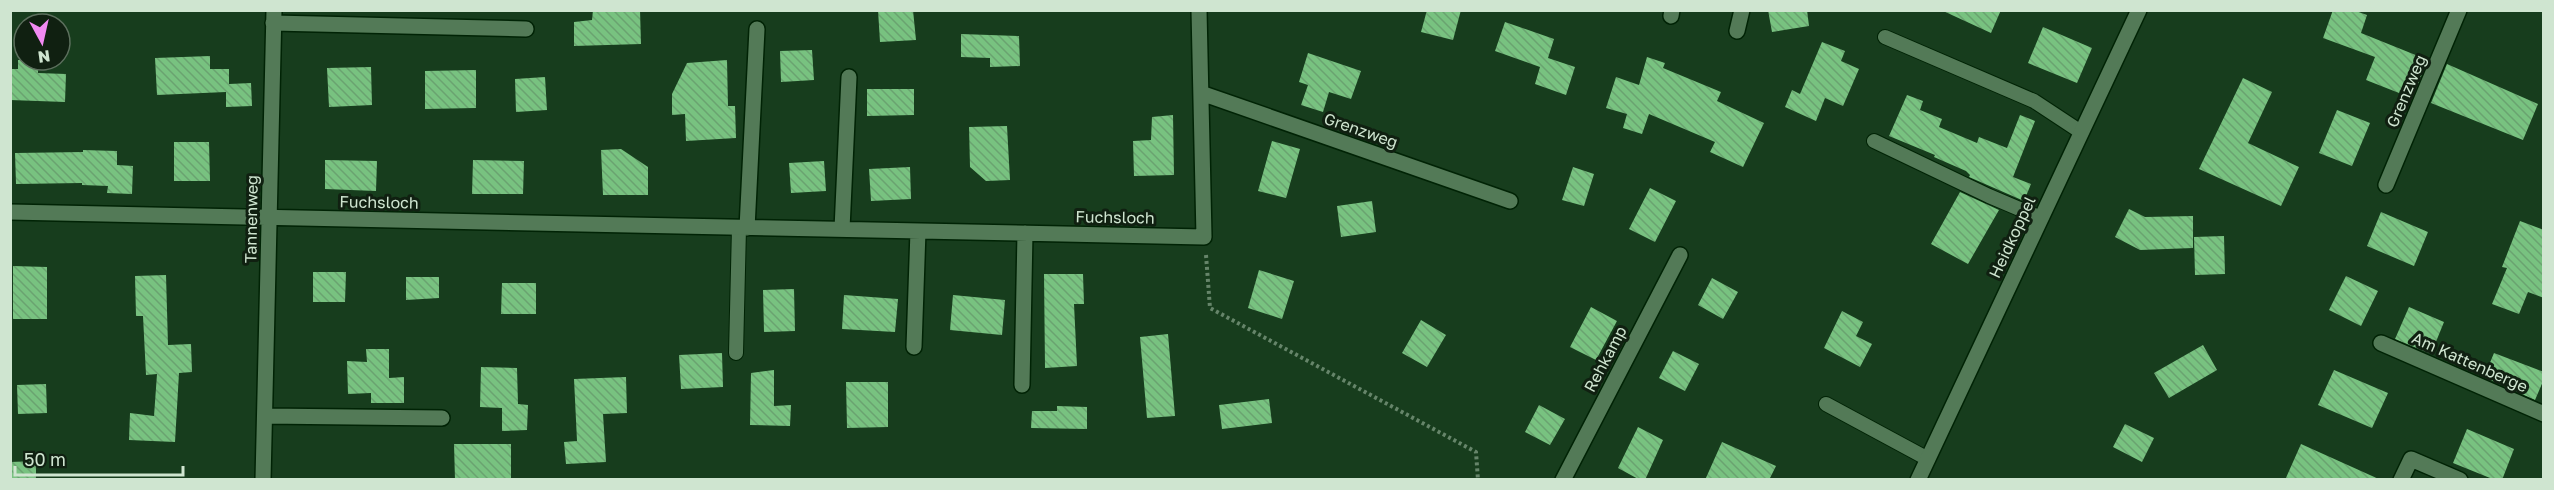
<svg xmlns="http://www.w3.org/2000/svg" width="2554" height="490" font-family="'Golos Text',sans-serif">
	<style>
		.building { fill: url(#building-back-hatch) }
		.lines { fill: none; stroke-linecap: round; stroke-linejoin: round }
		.lane-casing { stroke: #002305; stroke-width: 16 }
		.street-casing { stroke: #002305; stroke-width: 18 }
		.path { stroke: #66856a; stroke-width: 4; stroke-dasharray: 3 3; stroke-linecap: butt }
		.lane { stroke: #537a57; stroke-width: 14 }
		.street { stroke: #537a57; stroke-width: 15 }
		.labels { text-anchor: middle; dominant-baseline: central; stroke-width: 6; stroke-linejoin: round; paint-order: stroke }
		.street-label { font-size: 16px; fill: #cfe5d0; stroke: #102011 }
	</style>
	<defs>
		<pattern id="building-back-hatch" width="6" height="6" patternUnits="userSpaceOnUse" patternTransform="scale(1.5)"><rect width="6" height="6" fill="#78c280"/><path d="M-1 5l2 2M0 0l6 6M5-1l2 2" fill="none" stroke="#6aa370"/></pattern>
	</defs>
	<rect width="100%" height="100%" fill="#173d1d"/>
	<path class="building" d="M 593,10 L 640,10 L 641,44 L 574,46 L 574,22 L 592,20 Z
		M 878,10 L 913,10 L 916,40 L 880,42 Z
		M 1427,10 L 1461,10 L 1453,40 L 1421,32 Z
		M 1768,10 L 1807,10 L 1809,26 L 1772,32 Z
		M 1941,10 L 2001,10 L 1991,33 Z
		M 2333,10 L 2353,10 L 2367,15 L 2361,33 L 2428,60 L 2413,96 L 2400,90 L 2399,93 L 2366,80 L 2375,57 L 2323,38 Z
		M 1505,22 L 1554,39 L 1548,58 L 1575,67 L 1566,95 L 1535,84 L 1540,67 L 1495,51 Z
		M 2043,27 L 2092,48 L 2077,83 L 2028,63 Z
		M 961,34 L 1019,36 L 1020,66 L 990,67 L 990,58 L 961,57 Z
		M 1822,42 L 1845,51 L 1841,61 L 1859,69 L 1843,106 L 1825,98 L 1816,121 L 1785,107 L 1792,90 L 1800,94 Z
		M 812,50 L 814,80 L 781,82 L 780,51 Z
		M 1308,53 L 1361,71 L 1351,99 L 1329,92 L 1323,112 L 1301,105 L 1308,85 L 1299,82 Z
		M 210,56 L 210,69 L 229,69 L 229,84 L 251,83 L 252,106 L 226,107 L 226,92 L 157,95 L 155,58 Z
		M 1647,57 L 1665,63 L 1663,68 L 1721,92 L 1717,101 L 1764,123 L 1743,167 L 1710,152 L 1715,142 L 1649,114 L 1642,134 L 1623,128 L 1627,114 L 1606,108 L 1616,77 L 1639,85 Z
		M 18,60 L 38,60 L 38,73 L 66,74 L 65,102 L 10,100 L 10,69 L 18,69 Z
		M 727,60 L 728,106 L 735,106 L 736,138 L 686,141 L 685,114 L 672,115 L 672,94 L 687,63 Z
		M 2447,64 L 2538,104 L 2523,140 L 2431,103 Z
		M 371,67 L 372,105 L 329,107 L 327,68 Z
		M 476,70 L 476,108 L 425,109 L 425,71 Z
		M 545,77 L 547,110 L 516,112 L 515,79 Z
		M 2243,78 L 2272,92 L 2248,143 L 2299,167 L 2281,206 L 2199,169 Z
		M 867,89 L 914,89 L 914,115 L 867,116 Z
		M 1907,95 L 1923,101 L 1920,110 L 1942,119 L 1939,127 L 1977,143 L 1979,137 L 2007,148 L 2020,115 L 2035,121 L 2013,177 L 2031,184 L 2024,201 L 1969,177 L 1970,175 L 1966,171 L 1934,157 L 1935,155 L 1889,136 Z
		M 2337,110 L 2370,123 L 2352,166 L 2319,153 Z
		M 1173,115 L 1174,175 L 1134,176 L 1133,141 L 1151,140 L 1152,117 Z
		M 1007,126 L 1010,180 L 986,181 L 970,167 L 969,127 Z
		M 1272,141 L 1300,149 L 1286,198 L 1258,191 Z
		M 174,142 L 209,142 L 210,181 L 174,181 Z
		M 621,149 L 648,167 L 648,195 L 603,195 L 601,150 Z
		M 83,150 L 117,151 L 117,165 L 133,166 L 132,194 L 107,193 L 108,186 L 82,185 L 82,183 L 16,184 L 15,153 L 83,152 Z
		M 325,160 L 377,161 L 376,191 L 325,189 Z
		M 473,160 L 524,161 L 523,194 L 472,194 Z
		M 824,161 L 826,191 L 791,193 L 789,163 Z
		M 910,167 L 911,199 L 871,201 L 869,169 Z
		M 1573,167 L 1594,174 L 1584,206 L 1562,200 Z
		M 1650,188 L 1676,201 L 1655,242 L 1629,229 Z
		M 1960,192 L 1999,210 L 1968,264 L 1931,244 Z
		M 1372,201 L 1376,232 L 1341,237 L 1337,206 Z
		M 2129,209 L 2145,217 L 2193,216 L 2193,248 L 2140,250 L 2115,237 Z
		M 2381,212 L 2428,232 L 2414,266 L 2367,246 Z
		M 2520,221 L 2544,230 L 2544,298 L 2528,292 L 2519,314 L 2492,304 L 2507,268 L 2502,267 Z
		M 2224,236 L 2225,274 L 2195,275 L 2194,237 Z
		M 13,266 L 47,267 L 47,319 L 13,319 Z
		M 1259,270 L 1294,281 L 1282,319 L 1248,308 Z
		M 313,272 L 346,272 L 345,302 L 313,302 Z
		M 1044,274 L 1083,274 L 1084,304 L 1074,304 L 1077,366 L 1045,368 Z
		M 166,275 L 168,345 L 191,344 L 192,372 L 179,373 L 175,442 L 129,440 L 130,413 L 154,416 L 157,374 L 146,375 L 143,316 L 136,316 L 135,276 Z
		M 2346,276 L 2378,291 L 2361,326 L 2329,310 Z
		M 406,277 L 439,277 L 439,298 L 406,300 Z
		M 1712,278 L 1738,292 L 1723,319 L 1698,305 Z
		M 502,283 L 536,283 L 536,314 L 501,314 Z
		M 794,289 L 795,331 L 764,332 L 763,290 Z
		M 844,295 L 898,299 L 895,332 L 842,329 Z
		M 953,295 L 1005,300 L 1002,335 L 950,330 Z
		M 1591,307 L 1617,321 L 1596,360 L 1570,347 Z
		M 2409,307 L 2444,322 L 2431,354 L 2395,339 Z
		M 1842,311 L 1863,322 L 1856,336 L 1872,344 L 1860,367 L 1824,348 Z
		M 1421,320 L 1446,335 L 1427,367 L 1402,353 Z
		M 1168,334 L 1175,416 L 1147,418 L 1140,337 Z
		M 2203,345 L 2217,370 L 2169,398 L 2154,373 Z
		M 366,349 L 389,349 L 389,378 L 404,377 L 404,403 L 371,403 L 371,393 L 348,394 L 347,361 L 367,362 Z
		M 1673,351 L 1699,364 L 1685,391 L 1659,378 Z
		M 722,353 L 723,387 L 681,389 L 679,355 Z
		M 2494,353 L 2544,372 L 2544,379 L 2535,400 L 2484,377 Z
		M 481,367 L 517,368 L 518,404 L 528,405 L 527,430 L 502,431 L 502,408 L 480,407 Z
		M 774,370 L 774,406 L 791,405 L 790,426 L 750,425 L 751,373 Z
		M 2334,370 L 2388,393 L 2372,428 L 2318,405 Z
		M 626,377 L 627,413 L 603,414 L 606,462 L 566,464 L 564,442 L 577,441 L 574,379 Z
		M 846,382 L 888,382 L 888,427 L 847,428 Z
		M 46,384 L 47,413 L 18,414 L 17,385 Z
		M 1269,399 L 1272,423 L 1222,429 L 1219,405 Z
		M 1539,405 L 1565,419 L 1550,445 L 1525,432 Z
		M 1057,406 L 1087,407 L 1087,429 L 1031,428 L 1032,411 L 1057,411 Z
		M 2125,424 L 2154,438 L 2142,462 L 2113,447 Z
		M 1638,427 L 1663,440 L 1645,480 L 1640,480 L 1618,468 Z
		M 2467,429 L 2514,449 L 2502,480 L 2495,480 L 2453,463 Z
		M 1722,442 L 1776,466 L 1769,480 L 1705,480 Z
		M 454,444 L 511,444 L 511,480 L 455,480 Z
		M 2301,444 L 2381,480 L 2285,480 Z
		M 36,461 L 36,480 L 10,480 L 10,462 Z"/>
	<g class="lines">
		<g class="lane-casing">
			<path id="lane" d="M 1885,37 L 2034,101 L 2081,132
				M 1874,141 L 1989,196 L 2041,218
				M 736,353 L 739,228
				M 1826,404 L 1928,459"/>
		</g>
		<g class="street-casing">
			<path id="street" d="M 1671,16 L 1672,10
				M 273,23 L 526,29
				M 1737,31 L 1742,10
				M 1201,93 L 1510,201
				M 2386,185 L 2459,10
				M 10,212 L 1204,237 L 1199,10
				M 747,228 L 757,29
				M 842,229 L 849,77
				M 2381,343 L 2544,414
				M 914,347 L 918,231
				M 1022,385 L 1025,233
				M 265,416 L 442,418
				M 263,480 L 274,10
				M 1563,480 L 1680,255
				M 1918,480 L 2139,10
				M 2401,480 L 2411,459 L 2460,480"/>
		</g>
		<path class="path" d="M 1206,255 L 1210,308 L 1476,452 L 1478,480"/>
		<use href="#lane" class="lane"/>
		<use href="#street" class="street"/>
	</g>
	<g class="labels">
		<g class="street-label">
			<text transform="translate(2406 91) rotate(-67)">Grenzweg</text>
			<text transform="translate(1361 130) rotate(19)">Grenzweg</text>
			<text transform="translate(379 202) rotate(1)">Fuchsloch</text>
			<text transform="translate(1115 217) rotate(1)">Fuchsloch</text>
			<text transform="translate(251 219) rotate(-89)">Tannenweg</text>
			<text transform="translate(2012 237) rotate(-65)">Heidkoppel</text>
			<text transform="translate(1605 359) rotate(-62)">Rehkamp</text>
			<text transform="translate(2470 362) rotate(24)">Am Kattenberge</text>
		</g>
	</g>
	<rect width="2554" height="490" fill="none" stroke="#cfe5d0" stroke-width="24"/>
	<g transform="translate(42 42) rotate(172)"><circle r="28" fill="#102011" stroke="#5c6f5d" stroke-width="1.5"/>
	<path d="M0-4.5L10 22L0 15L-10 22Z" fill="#f28af3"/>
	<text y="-9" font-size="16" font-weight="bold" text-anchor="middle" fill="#cfe5d0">N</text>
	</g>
	<path d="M15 466v9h168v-9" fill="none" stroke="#cfe5d0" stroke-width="3"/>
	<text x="24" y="466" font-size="18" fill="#cfe5d0" stroke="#102011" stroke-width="4.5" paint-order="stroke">50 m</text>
</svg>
